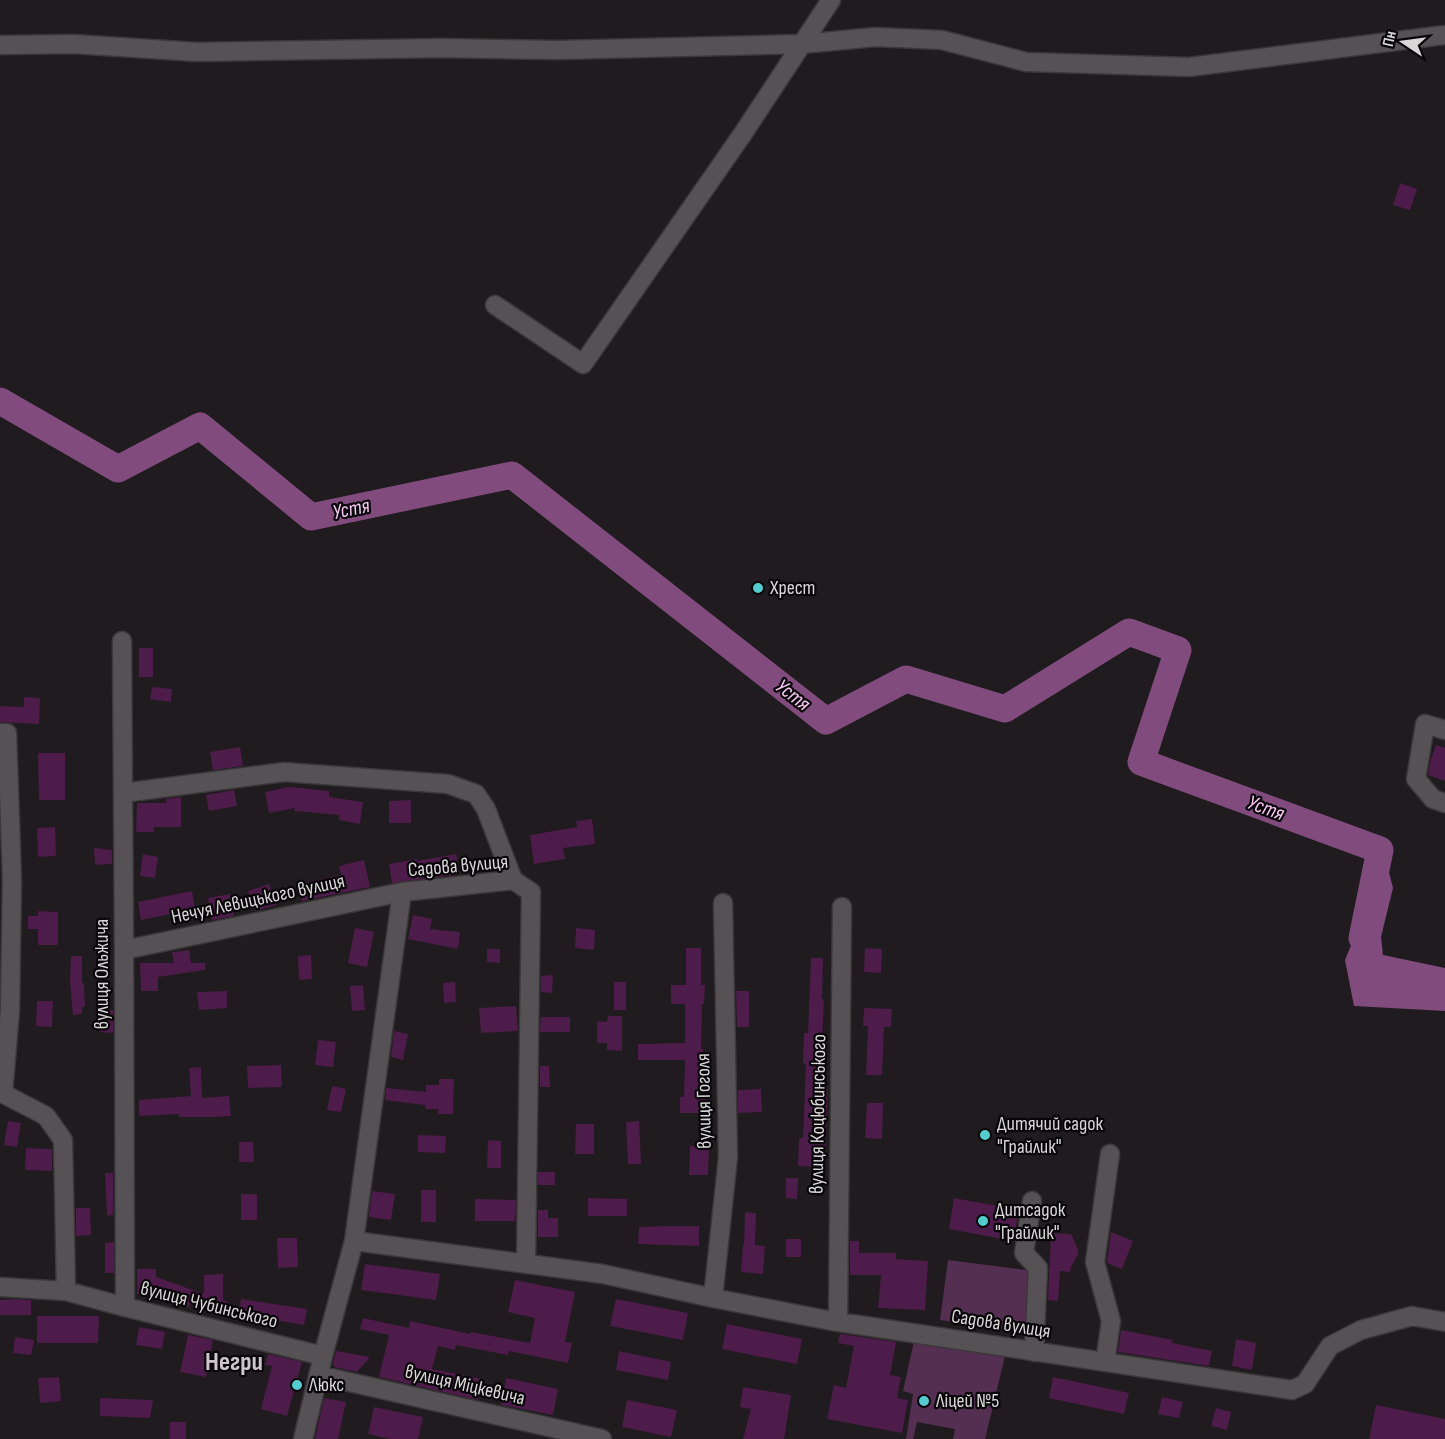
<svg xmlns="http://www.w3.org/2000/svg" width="1445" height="1439" font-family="'Sofia Sans Condensed',sans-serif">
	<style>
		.green { fill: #542f51 }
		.water { fill: #814c7d }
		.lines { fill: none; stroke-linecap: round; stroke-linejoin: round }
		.river { stroke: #814c7d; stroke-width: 27 }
		.building { fill: #4d1c4a }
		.minor-casing { stroke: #3b383a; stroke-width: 21 }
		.minor { stroke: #565155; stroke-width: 18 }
		.poi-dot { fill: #52cdcf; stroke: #080608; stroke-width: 2 }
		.labels { text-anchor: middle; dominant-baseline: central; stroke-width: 4.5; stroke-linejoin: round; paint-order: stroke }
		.poi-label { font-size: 20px; fill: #d9d6d8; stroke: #080608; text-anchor: start }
		.street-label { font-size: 20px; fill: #d9d6d8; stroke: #080608 }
		.water-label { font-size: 21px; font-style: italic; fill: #f8c8f3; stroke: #080608 }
		.district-label { font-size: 26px; font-weight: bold; fill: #cdc7cc; stroke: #080608 }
	</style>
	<rect width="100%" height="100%" fill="#1f1b1e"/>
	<path class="green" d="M 948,1260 L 1034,1271 L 1026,1332 L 940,1320 Z
		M 914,1341 L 1005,1356 L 985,1439 L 953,1439 L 955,1429 L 917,1422 L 913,1439 L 906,1439 L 913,1394 L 903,1391 Z"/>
	<path class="water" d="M 1386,860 L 1393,888 L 1381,937 L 1383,955 L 1445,968 L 1445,1011 L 1354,1006 L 1345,960 Z"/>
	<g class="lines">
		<path class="river" d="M 0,401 L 118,469 L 200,426 L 311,517 L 512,475 L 826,721 L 906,679 L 1005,709 L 1129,632 L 1178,650 L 1141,762 L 1380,850 L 1362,938"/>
	</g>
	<path class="building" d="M 1400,183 L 1417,189 L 1410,210 L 1393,205 Z
		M 139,648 L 153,648 L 153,677 L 139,677 Z
		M 152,687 L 172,689 L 171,702 L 150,699 Z
		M 24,697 L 40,698 L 39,724 L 0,722 L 0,706 L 24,707 Z
		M 1436,745 L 1445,748 L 1445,781 L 1428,775 L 1431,759 Z
		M 240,747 L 243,766 L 213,770 L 210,752 Z
		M 38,753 L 65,753 L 65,800 L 39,800 Z
		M 289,787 L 329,791 L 329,797 L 363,802 L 360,824 L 339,820 L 339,815 L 294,811 L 295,808 L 269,813 L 265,792 Z
		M 234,790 L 237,806 L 209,811 L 206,795 Z
		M 181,797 L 181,827 L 154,827 L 154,832 L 136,832 L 137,803 L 166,803 L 166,799 Z
		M 411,800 L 411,823 L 389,823 L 389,801 Z
		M 592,819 L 595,844 L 563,848 L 565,859 L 534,864 L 530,835 L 577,827 L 576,821 Z
		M 55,827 L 56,856 L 38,857 L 37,828 Z
		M 94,848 L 112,850 L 112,864 L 95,865 Z
		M 143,854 L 158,857 L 155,878 L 140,876 Z
		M 456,854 L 460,874 L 392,883 L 389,864 L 417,859 L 417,861 Z
		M 364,860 L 370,887 L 302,901 L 299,884 L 341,875 L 339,866 Z
		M 269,884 L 276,905 L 255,911 L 248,891 Z
		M 192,891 L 195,909 L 141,920 L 138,902 Z
		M 230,894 L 234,916 L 212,920 L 208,898 Z
		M 38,911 L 58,912 L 58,945 L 38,945 L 38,929 L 28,929 L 28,916 L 38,916 Z
		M 413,915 L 432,919 L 430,929 L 460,932 L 458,949 L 408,939 Z
		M 355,928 L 374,932 L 367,967 L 348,963 Z
		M 576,928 L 595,930 L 594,950 L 575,948 Z
		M 686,948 L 701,948 L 701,985 L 705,985 L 704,1004 L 702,1004 L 701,1049 L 703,1049 L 703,1086 L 707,1086 L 706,1113 L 680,1113 L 680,1097 L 684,1097 L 685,1060 L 638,1060 L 638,1044 L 685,1043 L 685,1004 L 671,1004 L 671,985 L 686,985 Z
		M 865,948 L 882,949 L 881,973 L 864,972 Z
		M 487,949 L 500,949 L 500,963 L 487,962 Z
		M 189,950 L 191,963 L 205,963 L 205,970 L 158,977 L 158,991 L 141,991 L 140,963 L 174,963 L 172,952 Z
		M 311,955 L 312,979 L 299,980 L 298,956 Z
		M 71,956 L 82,956 L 82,983 L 84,983 L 85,1007 L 82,1007 L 82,1014 L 73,1015 L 70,980 Z
		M 811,958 L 823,958 L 822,999 L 824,999 L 820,1086 L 828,1086 L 825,1167 L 798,1166 L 799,1138 L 803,1138 L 806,1064 L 803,1063 L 804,1033 L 808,1033 Z
		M 553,975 L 552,993 L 541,992 L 541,976 Z
		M 455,982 L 456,1002 L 444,1003 L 443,983 Z
		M 614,982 L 626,982 L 626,1010 L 614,1010 Z
		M 363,985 L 365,1010 L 352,1011 L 350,986 Z
		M 227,991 L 227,1008 L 199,1010 L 197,992 Z
		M 736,991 L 749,991 L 749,1027 L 737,1027 Z
		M 37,1001 L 53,1001 L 52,1027 L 36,1026 Z
		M 516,1006 L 518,1031 L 481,1033 L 479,1008 Z
		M 864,1008 L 892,1009 L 891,1027 L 884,1027 L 882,1075 L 866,1075 L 868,1026 L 863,1026 Z
		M 101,1009 L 113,1010 L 113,1033 L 100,1032 Z
		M 608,1016 L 622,1016 L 622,1051 L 607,1050 L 607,1043 L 597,1043 L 597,1021 L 607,1022 Z
		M 541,1017 L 570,1017 L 570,1032 L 540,1032 Z
		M 394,1031 L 408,1034 L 403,1060 L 391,1057 Z
		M 318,1040 L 336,1042 L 333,1067 L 315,1065 Z
		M 281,1065 L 282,1087 L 248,1088 L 247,1066 Z
		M 540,1066 L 549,1066 L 550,1087 L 540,1087 Z
		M 201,1067 L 202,1098 L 229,1096 L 231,1116 L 216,1117 L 179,1117 L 179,1114 L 139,1116 L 139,1100 L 191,1096 L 189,1068 Z
		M 439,1079 L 454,1079 L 453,1114 L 438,1114 L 438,1109 L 425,1109 L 425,1105 L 385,1100 L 386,1088 L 426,1092 L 426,1085 L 439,1085 Z
		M 332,1086 L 346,1089 L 341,1112 L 327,1110 Z
		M 761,1089 L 762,1112 L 738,1113 L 738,1090 Z
		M 867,1103 L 883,1103 L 882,1139 L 865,1138 Z
		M 8,1121 L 21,1123 L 17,1147 L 4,1145 Z
		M 639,1121 L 641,1164 L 628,1164 L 626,1122 Z
		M 576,1124 L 594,1124 L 594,1154 L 575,1154 Z
		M 418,1135 L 446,1136 L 445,1153 L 418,1152 Z
		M 488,1140 L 501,1141 L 501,1168 L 487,1168 Z
		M 239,1142 L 253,1142 L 254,1162 L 239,1162 Z
		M 690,1146 L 709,1147 L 708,1175 L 689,1175 Z
		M 26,1148 L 52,1149 L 52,1171 L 25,1170 Z
		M 538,1172 L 555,1172 L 555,1185 L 538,1185 Z
		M 105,1173 L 113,1173 L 113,1215 L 107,1216 Z
		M 786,1178 L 798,1178 L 797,1199 L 786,1198 Z
		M 421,1190 L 436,1190 L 436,1222 L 421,1222 Z
		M 372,1191 L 395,1194 L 391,1220 L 369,1217 Z
		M 241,1194 L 257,1194 L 257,1220 L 241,1220 Z
		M 588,1198 L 627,1199 L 627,1216 L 588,1216 Z
		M 954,1198 L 1019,1210 L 1013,1241 L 949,1229 Z
		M 475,1199 L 516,1200 L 515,1221 L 475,1221 Z
		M 76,1208 L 90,1208 L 91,1235 L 76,1236 Z
		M 538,1210 L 548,1210 L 548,1218 L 558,1218 L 558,1237 L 538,1237 Z
		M 745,1212 L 756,1213 L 755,1245 L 765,1246 L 763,1274 L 741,1272 L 743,1245 L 744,1245 Z
		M 668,1226 L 699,1226 L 699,1246 L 638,1244 L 639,1227 Z
		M 1111,1232 L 1133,1241 L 1122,1269 L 1107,1263 Z
		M 1051,1233 L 1071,1234 L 1078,1249 L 1078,1255 L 1071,1267 L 1070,1272 L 1060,1271 L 1058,1301 L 1048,1300 Z
		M 277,1238 L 297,1238 L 298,1267 L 278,1268 Z
		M 786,1239 L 801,1239 L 801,1257 L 786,1257 Z
		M 850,1241 L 859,1241 L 859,1253 L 896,1253 L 896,1259 L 928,1261 L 925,1310 L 878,1308 L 881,1275 L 850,1275 Z
		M 114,1242 L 114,1273 L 105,1273 L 105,1243 Z
		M 365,1264 L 440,1274 L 436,1300 L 361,1290 Z
		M 137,1269 L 156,1269 L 156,1277 L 204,1294 L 204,1275 L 223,1274 L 223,1300 L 228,1302 L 227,1304 L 190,1304 L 189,1307 L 168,1300 L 170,1295 L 137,1294 Z
		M 515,1280 L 575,1292 L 565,1342 L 572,1343 L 568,1363 L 509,1351 L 508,1355 L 456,1345 L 455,1350 L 438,1346 L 432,1369 L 482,1379 L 478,1400 L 379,1377 L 389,1335 L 360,1329 L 363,1318 L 409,1328 L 410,1321 L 470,1334 L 471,1332 L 530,1343 L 535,1318 L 508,1312 Z
		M 12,1299 L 31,1300 L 31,1315 L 0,1315 L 0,1300 Z
		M 241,1299 L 307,1309 L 304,1325 L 257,1317 L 257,1320 L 238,1317 Z
		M 616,1299 L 688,1313 L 683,1340 L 610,1326 Z
		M 37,1316 L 99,1316 L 98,1343 L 37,1343 Z
		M 727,1324 L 802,1339 L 797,1364 L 722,1349 Z
		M 139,1327 L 165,1332 L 162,1349 L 136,1345 Z
		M 1121,1330 L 1173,1340 L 1172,1343 L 1212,1351 L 1209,1366 L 1118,1352 Z
		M 840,1334 L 896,1342 L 890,1375 L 901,1377 L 897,1398 L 908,1400 L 902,1433 L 827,1419 L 834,1385 L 846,1388 L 854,1346 L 838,1343 Z
		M 188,1335 L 213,1340 L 206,1377 L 180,1372 Z
		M 15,1337 L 34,1340 L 31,1355 L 13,1353 Z
		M 1236,1339 L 1256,1343 L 1252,1370 L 1232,1366 Z
		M 336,1351 L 370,1357 L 357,1372 L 334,1367 L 333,1364 Z
		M 619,1351 L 671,1362 L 668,1380 L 616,1370 Z
		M 268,1354 L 302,1362 L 287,1416 L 261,1409 L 272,1366 L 265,1365 Z
		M 59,1377 L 61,1401 L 40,1403 L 38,1378 Z
		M 1053,1377 L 1129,1393 L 1124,1414 L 1049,1398 Z
		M 506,1378 L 558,1389 L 553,1415 L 501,1405 Z
		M 743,1387 L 791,1395 L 784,1439 L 743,1439 L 751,1409 L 740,1407 Z
		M 1162,1397 L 1183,1402 L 1179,1418 L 1158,1414 Z
		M 100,1398 L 153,1400 L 150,1418 L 100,1416 Z
		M 324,1398 L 346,1402 L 338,1439 L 315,1439 Z
		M 627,1400 L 677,1410 L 671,1437 L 622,1427 Z
		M 1376,1405 L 1445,1419 L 1445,1439 L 1369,1439 Z
		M 374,1407 L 423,1417 L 418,1439 L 391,1439 L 368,1434 Z
		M 1216,1408 L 1231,1412 L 1227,1430 L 1211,1426 Z
		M 170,1422 L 186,1422 L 186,1439 L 170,1439 Z"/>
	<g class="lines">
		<g class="minor-casing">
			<path id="minor" d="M 0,45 L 74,44 L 197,52 L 441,48 L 558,50 L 802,44 L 875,37 L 942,40 L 1026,62 L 1189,67 L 1445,35
				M 495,305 L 583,364 L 744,132 L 831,0
				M 122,641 L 124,950 L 125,1307
				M 1445,730 L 1425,724 L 1416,779 L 1433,799 L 1445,803
				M 0,733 L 7,733 L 12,879 L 10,1010 L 3,1094
				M 123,793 L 284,772 L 448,784 L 476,794 L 486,809 L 513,880
				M 124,950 L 402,892
				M 0,1092 L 46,1116 L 63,1140 L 66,1291
				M 1032,1201 L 1024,1253 L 1038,1268 L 1034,1352
				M 354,1241 L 402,892 L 513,880 L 531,892 L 526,1263
				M 0,1287 L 66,1291 L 125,1307 L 323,1356 L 303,1439
				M 713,1298 L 728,1157 L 723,903
				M 838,1321 L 842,907
				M 323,1356 L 354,1241 L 603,1274 L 713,1298 L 832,1321 L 1292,1390 L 1305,1384 L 1330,1346 L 1361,1330 L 1412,1316 L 1445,1322
				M 1105,1362 L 1111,1321 L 1095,1262 L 1110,1154
				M 318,1375 L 602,1439"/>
		</g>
		<use href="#minor" class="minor"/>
	</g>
	<g class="poi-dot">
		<circle cx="758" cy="588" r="6"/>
		<circle cx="985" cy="1135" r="6"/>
		<circle cx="983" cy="1221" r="6"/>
		<circle cx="297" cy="1385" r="6"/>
		<circle cx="924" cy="1401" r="6"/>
	</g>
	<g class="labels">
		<g class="poi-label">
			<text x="770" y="588">Хрест</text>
			<text x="997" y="1124">Дитячий садок<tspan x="997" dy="23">"Грайлик"</tspan></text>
			<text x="995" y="1210">Дитсадок<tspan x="995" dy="23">"Грайлик"</tspan></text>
			<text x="309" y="1385">Люкс</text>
			<text x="936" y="1401">Ліцей №5</text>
		</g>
		<g class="street-label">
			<text transform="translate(458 866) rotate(-5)">Садова вулиця</text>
			<text transform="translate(258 899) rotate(-12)">Нечуя Левицького вулиця</text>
			<text transform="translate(102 974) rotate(-90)">вулиця Ольжича</text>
			<text transform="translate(704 1101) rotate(-91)">вулиця Гоголя</text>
			<text transform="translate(818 1114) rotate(-89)">вулиця Коцюбинського</text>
			<text transform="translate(209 1305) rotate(14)">вулиця Чубинського</text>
			<text transform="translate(1001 1324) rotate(9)">Садова вулиця</text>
			<text transform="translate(465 1385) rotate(13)">вулиця Міцкевича</text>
		</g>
		<g class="water-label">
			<text transform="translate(351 509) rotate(-12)">Устя</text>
			<text transform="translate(793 695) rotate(38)">Устя</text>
			<text transform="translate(1266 808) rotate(20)">Устя</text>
		</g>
		<g class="district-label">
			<text x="234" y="1362">Негри</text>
		</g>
	</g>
	<g transform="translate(1403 42) rotate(283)" stroke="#080608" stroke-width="4.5" paint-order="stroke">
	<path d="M0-4.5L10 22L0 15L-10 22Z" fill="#d9d6d8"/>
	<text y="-9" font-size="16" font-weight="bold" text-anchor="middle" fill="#d9d6d8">Пн</text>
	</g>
</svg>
